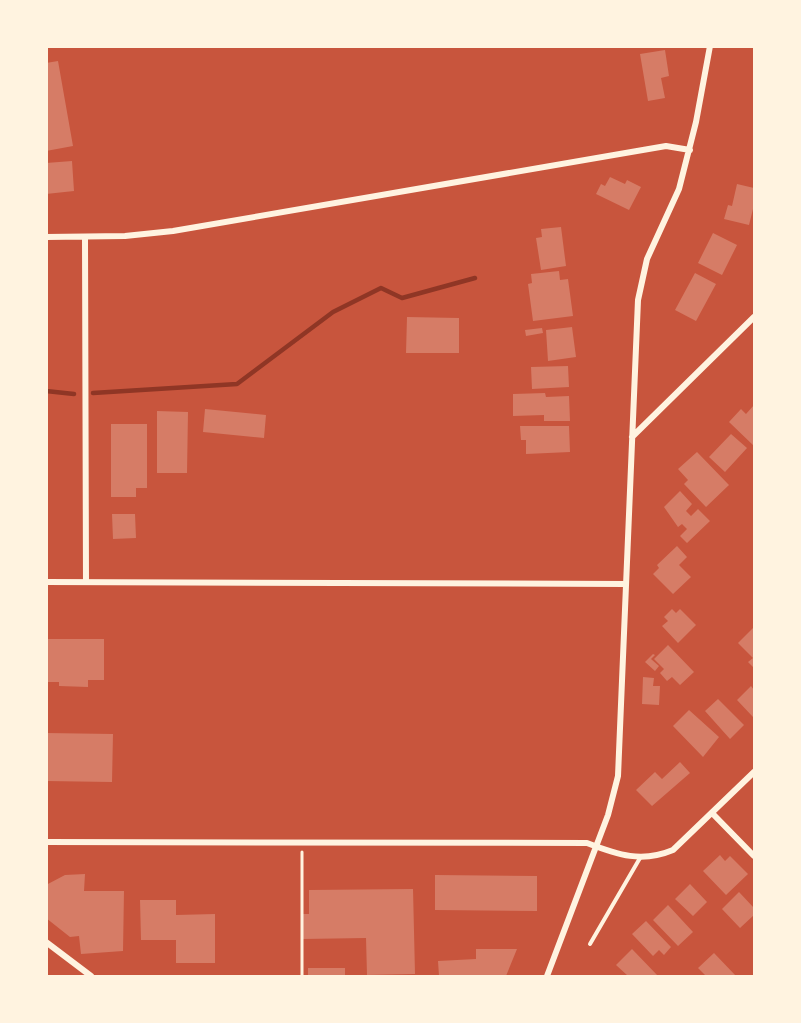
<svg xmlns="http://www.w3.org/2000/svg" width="801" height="1023" font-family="Ubuntu,sans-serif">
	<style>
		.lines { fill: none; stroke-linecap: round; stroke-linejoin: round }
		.stream { stroke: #8f3625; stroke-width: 4.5 }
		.building { fill: #d67c66 }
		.path { stroke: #fff3e0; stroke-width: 3 }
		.service { stroke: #fff3e0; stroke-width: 4 }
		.minor { stroke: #fff3e0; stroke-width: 6 }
	</style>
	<rect width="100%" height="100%" fill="#c8553d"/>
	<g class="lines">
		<path class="stream" d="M 46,391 L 74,394
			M 93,393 L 237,384 L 333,312 L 381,288 L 402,298 L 475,278"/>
	</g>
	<path class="building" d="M 665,50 L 669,76 L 661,78 L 665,98 L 648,101 L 640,54 Z
		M 58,61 L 73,146 L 46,151 L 46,63 Z
		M 72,161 L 74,191 L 46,194 L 46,163 Z
		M 610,177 L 625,184 L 627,180 L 641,187 L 629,210 L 596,194 L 601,184 L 605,186 Z
		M 737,184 L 754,188 L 754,205 L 749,225 L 724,219 L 728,205 L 732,206 Z
		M 561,227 L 566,266 L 541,270 L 536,238 L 542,237 L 541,229 Z
		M 713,233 L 737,245 L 722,275 L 698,263 Z
		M 559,271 L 560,280 L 568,279 L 573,316 L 533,321 L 528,284 L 532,283 L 531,274 Z
		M 695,273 L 716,284 L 696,321 L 675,310 Z
		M 407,317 L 459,318 L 459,353 L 406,353 Z
		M 572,327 L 576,357 L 548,361 L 546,330 Z
		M 542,328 L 543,333 L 526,336 L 525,330 Z
		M 568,366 L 569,387 L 532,389 L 531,367 Z
		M 545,393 L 546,397 L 569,396 L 570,421 L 544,421 L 544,415 L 513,416 L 513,394 Z
		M 754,405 L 754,446 L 729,422 L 741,409 L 746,414 Z
		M 205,409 L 266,415 L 264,438 L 203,432 Z
		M 157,411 L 188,412 L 187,473 L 157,473 Z
		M 111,424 L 147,424 L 147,488 L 136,488 L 136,497 L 111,497 Z
		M 520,426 L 569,426 L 570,452 L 526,454 L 526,440 L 521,440 Z
		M 731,434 L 747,448 L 725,472 L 709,457 Z
		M 697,452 L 729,485 L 706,507 L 684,484 L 688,480 L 678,469 Z
		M 680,491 L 692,504 L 686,511 L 691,516 L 698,509 L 710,521 L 687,543 L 680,536 L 687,529 L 682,524 L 678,527 L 664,507 Z
		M 112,514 L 135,514 L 136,538 L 113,539 Z
		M 677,546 L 687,557 L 679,565 L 691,577 L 673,594 L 653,574 L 659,568 L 657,565 Z
		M 672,609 L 676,613 L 680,609 L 696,625 L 678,643 L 662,626 L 668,621 L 664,617 Z
		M 754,627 L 754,668 L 748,662 L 753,658 L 738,643 Z
		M 48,639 L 104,639 L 104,680 L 88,680 L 88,687 L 59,686 L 59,682 L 46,682 Z
		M 668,645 L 694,672 L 680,685 L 672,677 L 667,681 L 660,673 L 664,669 L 654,659 Z
		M 653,654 L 655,655 L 651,659 L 659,666 L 655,671 L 645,662 Z
		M 643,677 L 654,678 L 653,686 L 660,686 L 659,705 L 642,704 Z
		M 751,686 L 754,690 L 753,717 L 737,700 Z
		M 718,699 L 744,725 L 730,739 L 705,711 Z
		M 689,710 L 719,737 L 703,757 L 673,726 Z
		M 46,733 L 113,734 L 112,782 L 46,781 Z
		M 680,762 L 690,773 L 652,806 L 636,790 L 655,772 L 662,779 Z
		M 720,855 L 725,861 L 730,856 L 748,874 L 726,895 L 703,871 Z
		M 85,874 L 84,891 L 124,891 L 123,951 L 81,954 L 79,936 L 70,937 L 46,918 L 46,885 L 65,875 Z
		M 435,875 L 537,876 L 537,911 L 435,910 Z
		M 690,884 L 707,902 L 693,916 L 675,899 Z
		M 413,889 L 415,974 L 367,975 L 366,938 L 303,939 L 303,914 L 309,914 L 309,890 Z
		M 739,892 L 754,908 L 754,915 L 740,928 L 722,909 Z
		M 140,900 L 176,900 L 176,915 L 215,914 L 215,963 L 176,963 L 176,940 L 141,940 Z
		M 668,905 L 693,932 L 678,946 L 653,920 Z
		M 646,921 L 671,947 L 664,955 L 659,950 L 653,956 L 632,934 Z
		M 476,949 L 517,949 L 506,976 L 439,976 L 438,961 L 476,959 Z
		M 632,949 L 658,976 L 628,976 L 616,965 Z
		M 714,953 L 736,976 L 706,976 L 698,968 Z
		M 308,968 L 345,968 L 345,976 L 308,976 Z"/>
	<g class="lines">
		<path class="path" d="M 302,852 L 302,976"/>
		<path class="service" d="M 590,944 L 640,858"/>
		<path class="minor" d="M 46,237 L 125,236 L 173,231 L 666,146 L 690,150
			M 85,237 L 86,582
			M 632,437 L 754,317
			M 46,582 L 626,584
			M 712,813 L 754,856
			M 46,842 L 587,843 C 618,855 642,863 673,850 L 754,772
			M 46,942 L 91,976
			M 547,976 L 608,815 L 618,776 L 638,300 L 647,259 L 679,189 L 696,122 L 710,46"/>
	</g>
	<rect width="801" height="1023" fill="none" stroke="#fff3e0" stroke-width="96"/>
</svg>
